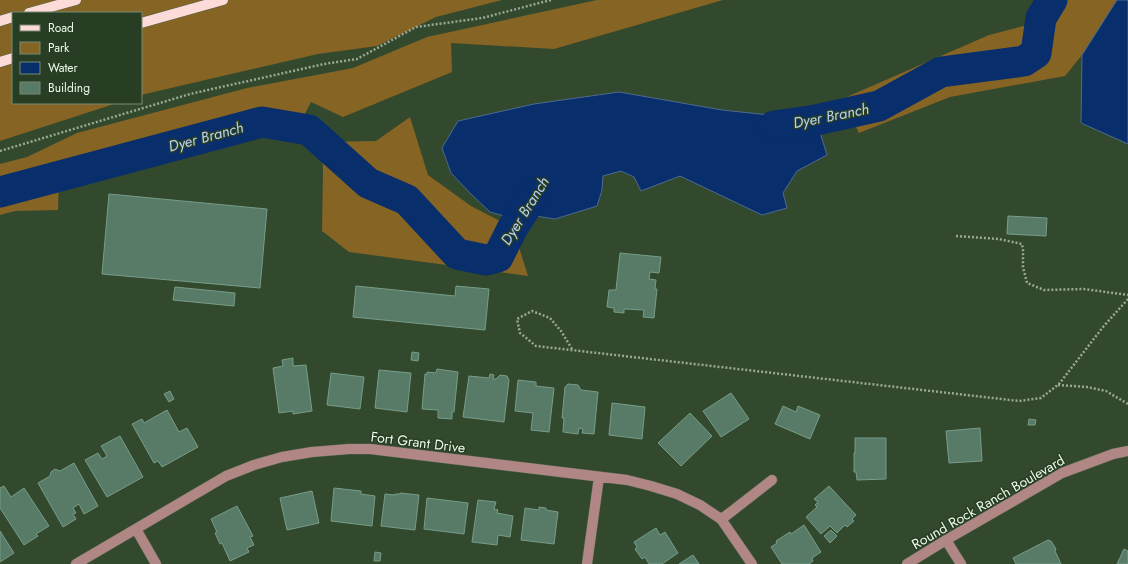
<svg xmlns="http://www.w3.org/2000/svg" width="1128" height="564" font-family="Jost,sans-serif">
	<style>
		.green { fill: #866424 }
		.water { fill: #082e6b; stroke: #4c6b91 }
		.lines { fill: none; stroke-linecap: round; stroke-linejoin: round }
		.river { stroke: #082e6b; stroke-width: 31 }
		.building { fill: #577b67; stroke: #779d88 }
		.minor-casing { stroke: #51654c; stroke-width: 11 }
		.major-casing { stroke: #51654c; stroke-width: 11 }
		.path { stroke: #98a994; stroke-width: 2.5; stroke-dasharray: 2 2; stroke-linecap: butt }
		.minor { stroke: #b18786; stroke-width: 10 }
		.major { stroke: #fddbd9; stroke-width: 10 }
		.labels { text-anchor: middle; dominant-baseline: central; stroke-width: 3; stroke-linejoin: round; paint-order: stroke }
		.street-label { font-size: 14px; fill: #ecfae9; stroke: #283e24 }
		.water-label { font-size: 15px; font-style: italic; fill: #bad1f6; stroke: #283e24 }
	</style>
	<rect width="100%" height="100%" fill="#33492e"/>
	<path class="green" d="M 0,0 L 502,0 L 436,17 L 377,46 L 318,54 L 141,95 L 141,13 L 13,13 L 13,103 L 117,103 L 0,141 Z
		M 597,0 L 723,0 L 554,49 L 451,43 L 452,72 L 343,117 L 311,102 L 298,127 L 131,159 L 59,180 L 58,210 L 15,211 L 0,215 L 0,164 L 27,157 L 77,133 L 247,88 L 353,68 L 427,37 Z
		M 1040,0 L 1117,0 L 1082,55 L 1065,76 L 950,97 L 859,133 L 842,99 L 989,35 L 1031,24 Z
		M 410,117 L 428,175 L 471,206 L 502,222 L 517,241 L 528,276 L 349,252 L 322,231 L 323,172 L 322,142 L 376,141 Z"/>
	<path class="water" d="M 1117,0 L 1128,0 L 1128,144 L 1081,123 L 1082,55 Z
		M 619,92 L 722,110 L 816,120 L 827,155 L 797,171 L 783,193 L 787,208 L 762,215 L 680,176 L 641,191 L 634,177 L 621,171 L 603,176 L 602,190 L 597,206 L 555,219 L 523,214 L 519,229 L 512,229 L 508,217 L 490,212 L 471,194 L 451,173 L 442,148 L 458,121 L 534,104 Z"/>
	<g class="lines">
		<path class="river" d="M 774,126 L 816,120 L 879,106 L 941,72 L 1024,61 L 1036,53 L 1041,18 L 1052,0
			M 0,192 L 262,122 L 309,130 L 368,183 L 407,200 L 457,254 L 486,260 L 498,257 L 512,229 L 535,193"/>
	</g>
	<path class="building" d="M 109,194 L 267,209 L 260,288 L 102,274 Z
		M 1008,216 L 1047,218 L 1046,236 L 1007,234 Z
		M 620,253 L 661,257 L 659,273 L 650,272 L 649,279 L 656,280 L 655,289 L 657,289 L 654,318 L 643,317 L 644,310 L 624,309 L 624,313 L 614,312 L 614,308 L 607,307 L 609,290 L 616,290 Z
		M 356,286 L 455,296 L 456,286 L 489,289 L 485,330 L 353,317 Z
		M 175,287 L 235,293 L 234,306 L 173,300 Z
		M 412,352 L 419,353 L 418,361 L 411,360 Z
		M 293,358 L 293,366 L 306,365 L 312,411 L 293,414 L 293,411 L 279,413 L 273,368 L 283,366 L 282,360 Z
		M 437,369 L 458,372 L 454,412 L 452,412 L 452,419 L 438,418 L 438,410 L 422,409 L 425,374 L 427,374 L 427,372 L 436,373 Z
		M 379,370 L 411,373 L 407,412 L 375,408 Z
		M 331,373 L 364,377 L 360,409 L 327,405 Z
		M 490,374 L 494,375 L 493,379 L 496,379 L 500,375 L 507,376 L 509,380 L 504,422 L 463,417 L 469,376 L 489,378 Z
		M 518,380 L 536,382 L 536,386 L 554,388 L 549,432 L 531,430 L 533,413 L 515,411 Z
		M 568,384 L 578,385 L 581,390 L 598,392 L 594,434 L 582,433 L 583,429 L 579,428 L 578,434 L 563,432 L 564,418 L 562,418 L 565,387 Z
		M 170,391 L 174,399 L 169,402 L 164,394 Z
		M 731,393 L 749,419 L 721,437 L 703,411 Z
		M 612,403 L 645,407 L 642,439 L 609,435 Z
		M 783,406 L 796,412 L 798,406 L 820,415 L 810,439 L 775,424 Z
		M 167,410 L 179,432 L 187,428 L 198,447 L 162,467 L 158,461 L 154,463 L 132,424 L 142,419 L 144,423 Z
		M 690,413 L 712,436 L 681,466 L 658,443 Z
		M 1029,419 L 1036,420 L 1035,425 L 1028,425 Z
		M 980,428 L 982,461 L 949,463 L 946,431 Z
		M 120,436 L 143,477 L 107,497 L 85,460 L 98,453 L 102,459 L 107,456 L 101,446 Z
		M 855,438 L 886,438 L 886,479 L 857,480 L 856,472 L 854,472 L 854,453 L 855,453 Z
		M 74,463 L 98,506 L 84,514 L 79,504 L 73,508 L 76,513 L 73,514 L 76,519 L 63,527 L 38,483 L 50,476 L 51,472 L 55,469 L 60,471 Z
		M 4,486 L 11,497 L 24,488 L 49,526 L 36,534 L 38,536 L 24,545 L 0,508 L 0,488 Z
		M 829,486 L 856,515 L 852,519 L 854,521 L 847,527 L 845,525 L 837,533 L 830,526 L 821,534 L 806,517 L 817,507 L 815,505 L 818,502 L 814,499 Z
		M 334,488 L 361,491 L 361,494 L 375,496 L 372,526 L 331,521 Z
		M 312,491 L 319,523 L 287,530 L 280,498 Z
		M 400,493 L 419,495 L 415,530 L 381,526 L 385,494 L 395,495 L 395,494 L 400,494 Z
		M 427,498 L 468,503 L 464,534 L 424,529 Z
		M 478,500 L 496,502 L 494,509 L 498,510 L 497,513 L 513,516 L 510,537 L 498,535 L 497,545 L 472,542 Z
		M 237,506 L 253,536 L 250,537 L 254,545 L 247,548 L 249,552 L 230,561 L 222,543 L 220,544 L 215,533 L 217,532 L 211,519 Z
		M 539,507 L 546,508 L 546,510 L 558,512 L 554,544 L 521,540 L 525,508 L 539,510 Z
		M 804,525 L 821,552 L 812,558 L 813,561 L 809,564 L 782,564 L 771,547 L 777,543 L 776,541 L 790,532 L 791,534 Z
		M 656,528 L 660,535 L 665,532 L 678,553 L 662,564 L 649,564 L 645,557 L 642,559 L 635,549 L 637,547 L 634,542 Z
		M 831,530 L 837,536 L 830,543 L 824,536 Z
		M 0,531 L 14,553 L 0,562 Z
		M 1048,540 L 1051,541 L 1056,549 L 1055,551 L 1061,564 L 1016,564 L 1013,558 Z
		M 1124,549 L 1128,551 L 1128,564 L 1117,564 Z
		M 375,552 L 381,553 L 380,561 L 374,561 Z
		M 693,555 L 699,564 L 679,564 Z"/>
	<g class="lines">
		<g class="minor-casing">
			<path id="minor" d="M 721,519 L 727,515 L 772,480
				M 136,529 L 156,564
				M 946,540 L 961,564
				M 76,564 L 226,476 L 254,465 L 282,457 L 312,452 L 349,449 L 370,449 L 627,480 L 651,486 L 677,494 L 700,505 L 721,519 L 752,564
				M 587,564 L 599,477
				M 907,564 L 946,540 L 1062,473 L 1113,454 L 1128,451"/>
		</g>
		<g class="major-casing">
			<path id="major" d="M 29,13 L 76,0
				M 0,21 L 13,17
				M 141,23 L 223,0
				M 0,62 L 13,58"/>
		</g>
		<path class="path" d="M 0,151 L 190,94 L 324,64 L 357,59 L 416,27 L 482,18 L 551,0
			M 956,236 L 999,239 L 1022,244 L 1023,250 L 1023,267 L 1027,283 L 1044,290 L 1084,289 L 1128,295
			M 572,349 L 561,331 L 550,318 L 532,311 L 517,319 L 520,333 L 536,346 L 1019,401 L 1041,398 L 1059,384 L 1103,327 L 1128,299
			M 1058,385 L 1087,387 L 1106,391 L 1128,404"/>
		<use href="#minor" class="minor"/>
		<use href="#major" class="major"/>
	</g>
	<g class="labels">
		<g class="street-label">
			<text transform="translate(418 442) rotate(7)">Fort Grant Drive</text>
			<text transform="translate(988 502) rotate(-30)">Round Rock Ranch Boulevard</text>
		</g>
		<g class="water-label">
			<text transform="translate(831 116) rotate(-11)">Dyer Branch</text>
			<text transform="translate(206 137) rotate(-15)">Dyer Branch</text>
			<text transform="translate(525 211) rotate(-58)">Dyer Branch</text>
		</g>
	</g>
	<rect x="12" y="12" width="130" height="92" fill="#283e24" stroke="#768973"/>
	<rect x="20" y="25" width="20" height="6" fill="#fddbd9" stroke="#768973"/>
	<text x="48" y="32" font-size="12" fill="#ecfae9">Road</text>
	<rect x="20" y="42" width="20" height="12" fill="#866424" stroke="#768973"/>
	<text x="48" y="52" font-size="12" fill="#ecfae9">Park</text>
	<rect x="20" y="62" width="20" height="12" fill="#082e6b" stroke="#768973"/>
	<text x="48" y="72" font-size="12" fill="#ecfae9">Water</text>
	<rect x="20" y="82" width="20" height="12" fill="#577b67" stroke="#768973"/>
	<text x="48" y="92" font-size="12" fill="#ecfae9">Building</text>
</svg>
